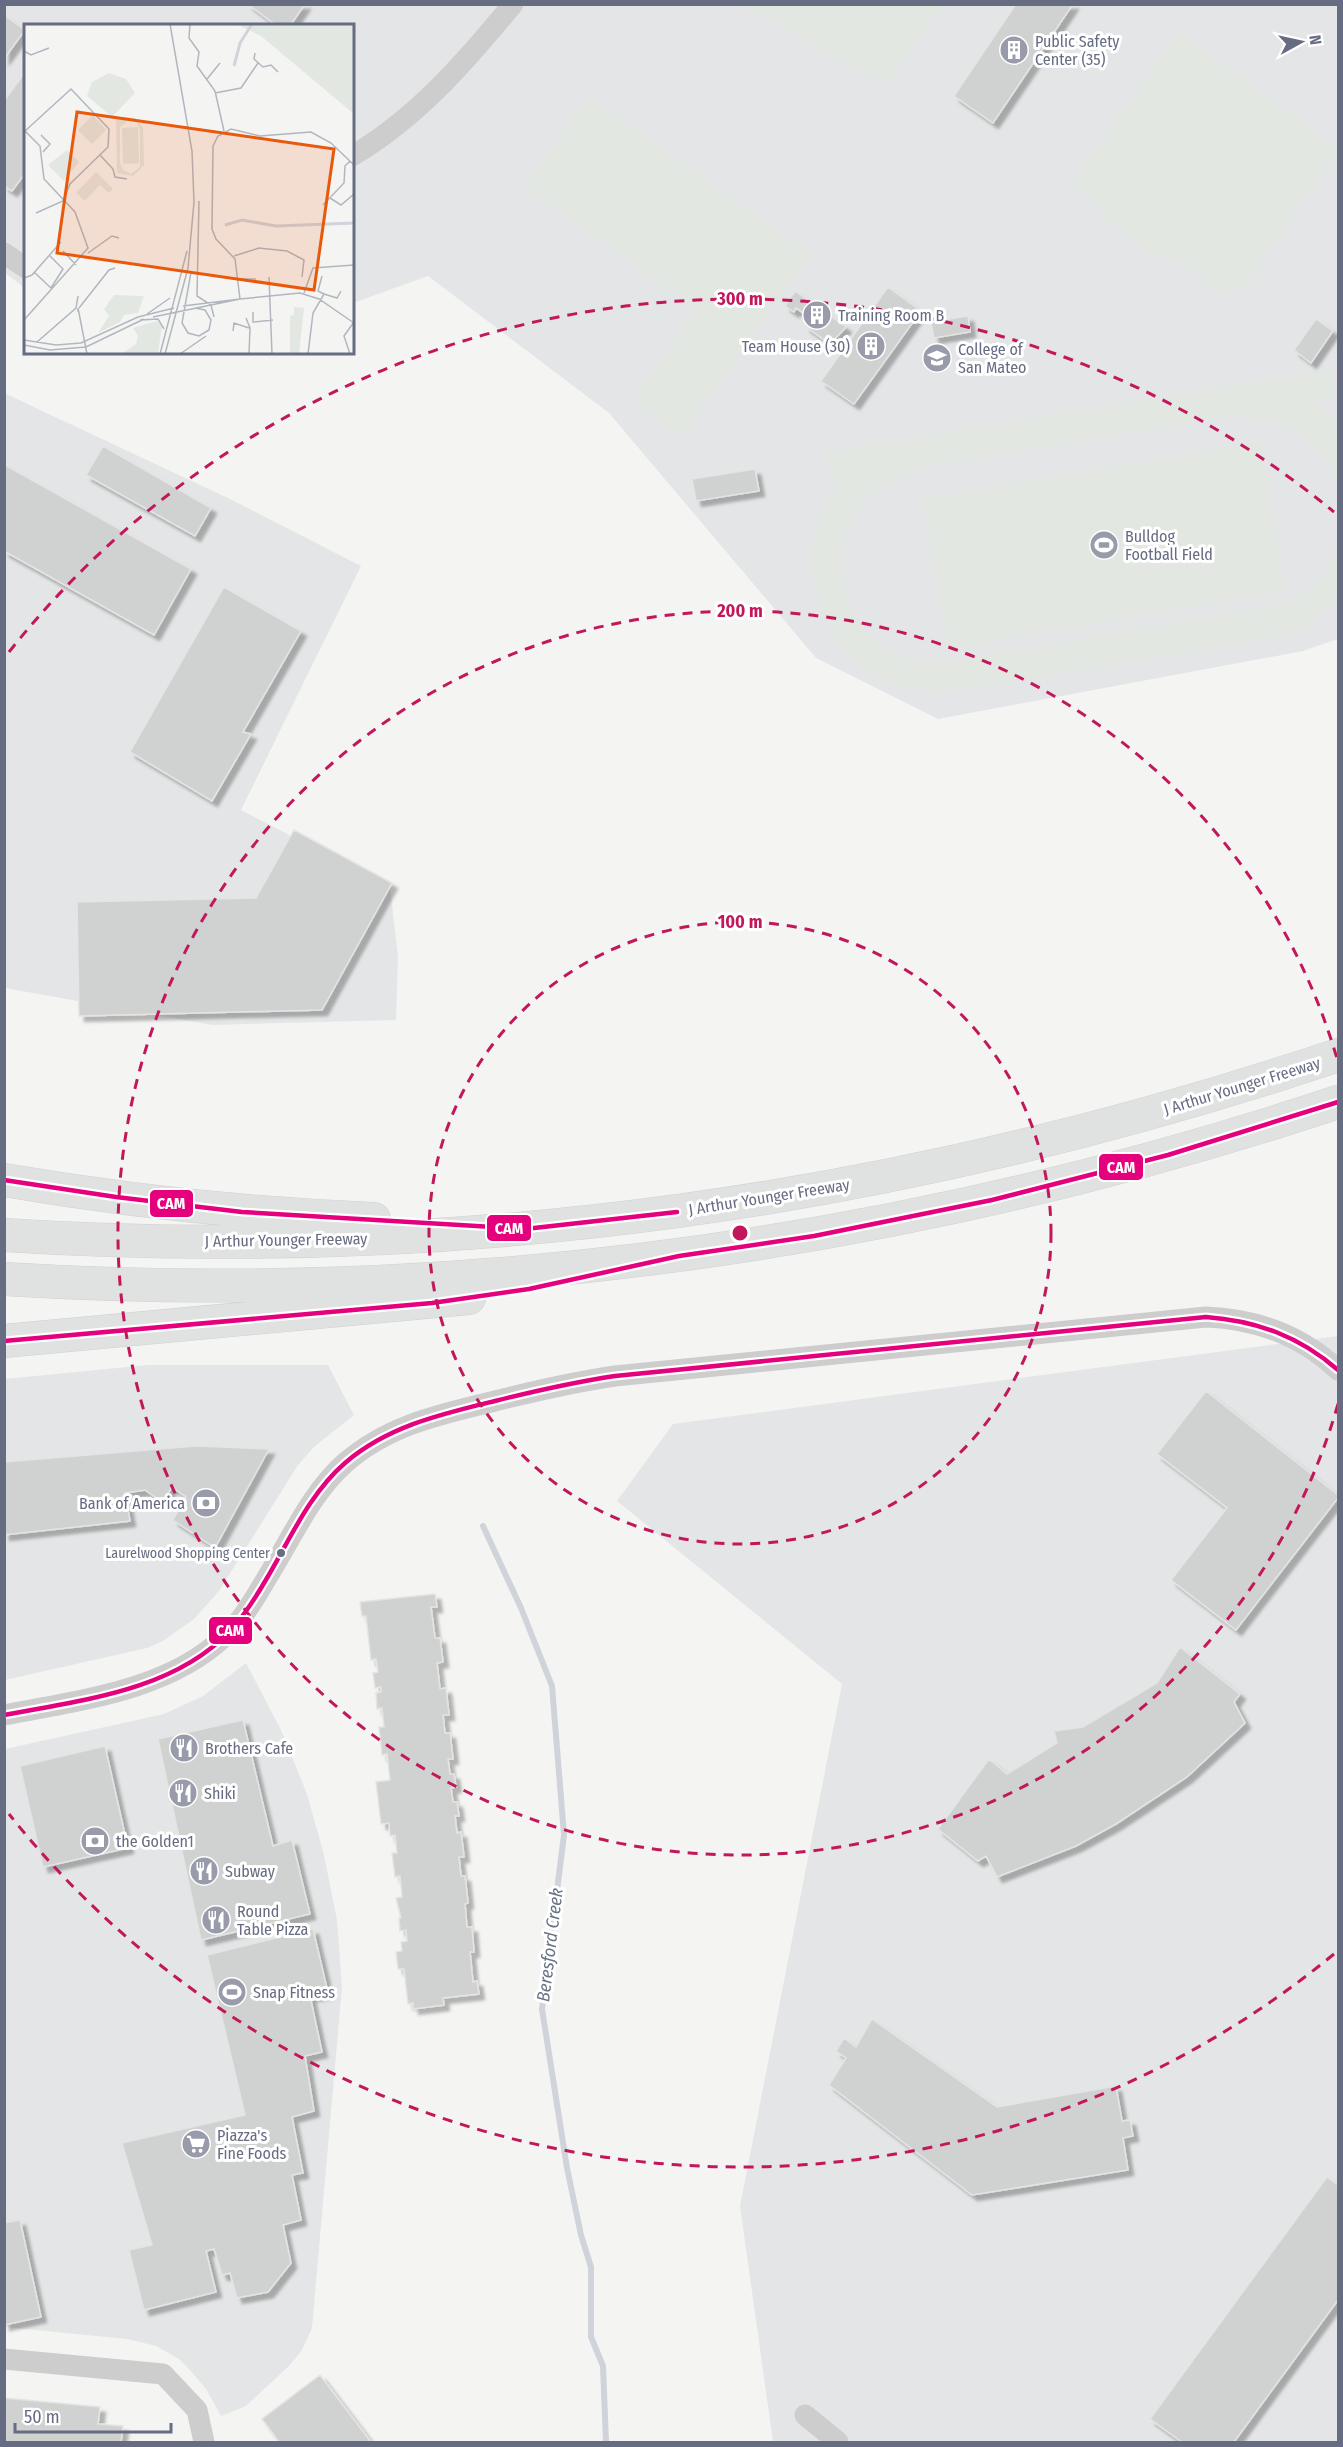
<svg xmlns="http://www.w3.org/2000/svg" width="1343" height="2447" font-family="'Fira Sans Condensed',sans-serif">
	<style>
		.built { fill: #e4e5e6 }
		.green { fill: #e2e7e2 }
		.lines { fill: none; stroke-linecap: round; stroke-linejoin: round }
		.stream { stroke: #d0d3d9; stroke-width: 6 }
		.building { fill: #d0d1d1; stroke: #e4e4e3; stroke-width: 1.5; filter: url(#shadow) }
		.highway-casing { stroke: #d1d1d2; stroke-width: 34 }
		.street { stroke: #cdcdce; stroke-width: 21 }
		.highway { stroke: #e0e1e1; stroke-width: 33 }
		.bus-1-casing { stroke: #fff; stroke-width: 9 }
		.bus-1 { stroke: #e5007d; stroke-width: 4.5 }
		.ring { fill: none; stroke: #c2185b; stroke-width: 3; stroke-dasharray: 10 8 }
		.bus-dot { fill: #666c82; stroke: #fff; stroke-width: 2 }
		.labels { text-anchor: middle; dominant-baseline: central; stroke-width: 6; stroke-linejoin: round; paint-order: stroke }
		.bus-label { font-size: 14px; fill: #666c82; stroke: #fff; text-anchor: end }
		.poi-label { font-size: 16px; fill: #666c82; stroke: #fff; text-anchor: start }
		.street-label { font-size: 16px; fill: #666c82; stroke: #fff }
		.water-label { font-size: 18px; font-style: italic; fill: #677385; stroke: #fff }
		.inset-river { fill: none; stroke: #d0d3d9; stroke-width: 3 }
		.inset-road { fill: none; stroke: #b2b6bf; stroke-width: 1.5 }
		.view { fill: #e8590c; fill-opacity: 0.15; stroke: #e8590c; stroke-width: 3 }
		.inset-edge { fill: none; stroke: #666c82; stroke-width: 3 }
		.centre { fill: #c2185b; stroke: #fff; stroke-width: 3 }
		.ring-label { font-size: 18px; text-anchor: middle; font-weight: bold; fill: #c2185b; stroke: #fff; stroke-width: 6; stroke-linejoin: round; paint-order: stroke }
		.line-badge { stroke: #fff; stroke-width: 2 }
		.badge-label { font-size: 16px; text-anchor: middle; font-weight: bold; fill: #fff }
	</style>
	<defs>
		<filter id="shadow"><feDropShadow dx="5.5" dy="5.5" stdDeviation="1.5" flood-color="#0004"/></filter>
	</defs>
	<rect width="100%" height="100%" fill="#f4f5f3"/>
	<path class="built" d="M 5,5 L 1338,5 L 1338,639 L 1303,651 L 938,719 L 816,658 L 609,413 L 428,276 L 353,303 L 352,26 L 26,26 L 25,288 L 5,273 Z
		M 4,393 L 230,499 L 361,566 L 241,810 L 390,887 L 398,957 L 396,1020 L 212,1025 L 5,988 Z
		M 1338,1336 L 1338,2442 L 773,2442 L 740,2206 L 842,1684 L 617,1501 L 673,1424 Z
		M 148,1365 L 328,1365 L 354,1415 L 315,1446 L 298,1465 L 219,1591 L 194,1619 L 163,1641 L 147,1648 L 5,1680 L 4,1379 Z
		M 246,1663 L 281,1730 L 307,1794 L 324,1855 L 337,1920 L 342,1987 L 312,2328 L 302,2350 L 290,2365 L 246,2406 L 221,2416 L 206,2389 L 188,2368 L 179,2359 L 156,2346 L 127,2339 L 5,2327 L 5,1749 L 164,1714 L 203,1696 Z"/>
	<path class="green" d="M 743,5 L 942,5 L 886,85 Z
		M 1178,31 L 1338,149 L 1247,283 L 1215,297 L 1198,272 L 1148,252 L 1104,218 L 1092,202 L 1072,185 Z
		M 589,96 L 810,254 L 680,437 L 632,402 L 697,310 L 525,187 Z
		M 1329,369 L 1334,398 L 1313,402 L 1338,424 L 1338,483 C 1317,431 1282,419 1231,416 L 924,466 C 902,475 882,483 865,500 C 815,554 847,649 919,662 C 931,664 944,661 956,660 L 1277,606 C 1307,596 1327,576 1338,547 L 1338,601 L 1306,626 L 1268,639 L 961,689 C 945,691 930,692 915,689 C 839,674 795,593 819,520 C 824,506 833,493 842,481 L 832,482 L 827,452 Z
		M 1260,442 L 1285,592 L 948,648 L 923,498 Z"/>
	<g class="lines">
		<path class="stream" d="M 483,1526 L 521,1608 L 552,1686 L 564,1835 L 542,2009 L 567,2168 L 581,2235 L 591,2267 L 591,2337 L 603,2366 L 606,2442"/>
	</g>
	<path class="building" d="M 248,4 L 305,4 L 290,26 L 277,26 Z
		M 1016,4 L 1073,4 L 993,123 L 954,96 Z
		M 4,15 L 25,30 L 4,59 Z
		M 26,71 L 26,172 L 12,191 L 4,186 L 4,101 Z
		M 888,287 L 921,311 L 854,404 L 821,381 Z
		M 795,291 L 846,327 L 830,344 L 805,326 L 811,319 L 796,308 L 794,312 L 785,306 Z
		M 968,316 L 970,332 L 934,338 L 931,322 Z
		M 1316,319 L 1333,331 L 1311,363 L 1294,350 Z
		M 103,446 L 211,508 L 195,536 L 86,475 Z
		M 5,465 L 191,569 L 154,635 L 4,551 Z
		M 755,469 L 759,491 L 696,501 L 692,479 Z
		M 224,587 L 301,631 L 243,732 L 251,734 L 212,801 L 130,752 Z
		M 294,830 L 392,883 L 322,1010 L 79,1016 L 77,902 L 256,898 Z
		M 1206,1391 L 1338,1495 L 1338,1498 L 1236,1630 L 1171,1580 L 1227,1508 L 1157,1454 Z
		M 196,1446 L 269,1449 L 215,1548 L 173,1520 L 186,1497 L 172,1487 L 162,1502 L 145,1490 L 125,1493 L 130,1521 L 4,1535 L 4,1462 Z
		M 435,1594 L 437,1607 L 431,1607 L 435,1638 L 440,1638 L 443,1662 L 437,1663 L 440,1689 L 446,1688 L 449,1715 L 443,1715 L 445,1733 L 450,1733 L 453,1759 L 448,1759 L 450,1774 L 454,1774 L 456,1787 L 451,1788 L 453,1802 L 457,1802 L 459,1816 L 455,1816 L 457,1833 L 461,1832 L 464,1857 L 459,1857 L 461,1876 L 465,1876 L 468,1903 L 465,1904 L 467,1927 L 472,1927 L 474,1952 L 470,1952 L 473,1982 L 477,1981 L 479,1994 L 443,1998 L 444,2005 L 413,2009 L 413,2003 L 408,2004 L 404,1969 L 398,1969 L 396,1952 L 402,1951 L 401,1942 L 407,1941 L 406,1930 L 400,1931 L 399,1918 L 401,1918 L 396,1898 L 402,1897 L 400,1876 L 395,1877 L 392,1853 L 397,1853 L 395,1835 L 390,1836 L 389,1823 L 381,1824 L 376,1782 L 390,1780 L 387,1754 L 382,1755 L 379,1727 L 384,1727 L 382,1708 L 377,1709 L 376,1693 L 381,1692 L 381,1687 L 375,1688 L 373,1673 L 378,1672 L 376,1659 L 371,1660 L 366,1616 L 362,1616 L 360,1602 Z
		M 1180,1647 L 1240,1694 L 1234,1702 L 1245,1723 L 1187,1777 L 1116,1824 L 1076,1846 L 997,1877 L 986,1856 L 978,1861 L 938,1829 L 989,1759 L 1007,1774 L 1057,1743 L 1054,1731 L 1083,1727 L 1157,1683 Z
		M 243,1720 L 273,1846 L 292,1840 L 310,1914 L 201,1940 L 158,1739 Z
		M 105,1746 L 128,1848 L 43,1867 L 20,1766 Z
		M 313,1929 L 328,1993 L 310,1996 L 322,2052 L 305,2056 L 314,2111 L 292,2117 L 303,2173 L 292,2175 L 301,2220 L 283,2225 L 291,2263 L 268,2292 L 237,2298 L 230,2273 L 222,2275 L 214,2249 L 206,2251 L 216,2292 L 144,2310 L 129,2250 L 152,2245 L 122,2143 L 245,2115 L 207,1955 Z
		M 872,2019 L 997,2107 L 1116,2086 L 1122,2121 L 1130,2120 L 1133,2136 L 1123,2138 L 1128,2170 L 972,2195 L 829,2085 L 846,2058 L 836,2051 L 844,2038 L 856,2047 Z
		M 1327,2177 L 1338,2185 L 1338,2300 L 1234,2442 L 1182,2442 L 1150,2419 Z
		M 20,2220 L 41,2317 L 4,2325 L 4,2223 Z
		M 320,2375 L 371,2442 L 279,2442 L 262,2419 Z
		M 4,2398 L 100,2407 L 98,2424 L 123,2426 L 121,2442 L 4,2442 Z"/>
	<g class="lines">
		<g class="highway-casing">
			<path id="highway" d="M 4,1180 C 127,1201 250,1214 374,1219
				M 4,1235 C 464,1264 903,1201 1338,1055
				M 4,1279 C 462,1307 904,1246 1338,1102
				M 4,1341 L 469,1298"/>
		</g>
		<path class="street" d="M 352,156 C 417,118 466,61 513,4
			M 4,253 L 26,268
			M 4,1715 C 79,1700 167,1691 224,1637 C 244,1619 257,1594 271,1571 C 293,1535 313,1491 345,1463 C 388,1425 441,1414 495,1401 C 535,1391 574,1382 615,1376 L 1206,1317 C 1257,1319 1301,1335 1338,1370
			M 4,2359 L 163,2374 L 197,2410 L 204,2442
			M 805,2415 L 838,2442"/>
		<use href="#highway" class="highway"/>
		<g class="bus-1-casing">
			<path id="bus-1" d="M 4,1180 L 116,1197 L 242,1212 L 525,1229 L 677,1212
				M 4,1341 L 432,1303 L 529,1289 L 679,1256 L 814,1236 L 992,1200 L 1168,1155 L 1338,1102
				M 4,1715 C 82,1700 173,1691 230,1631 C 245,1615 256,1597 267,1578 C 290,1539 310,1493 345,1463 C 388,1426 442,1414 495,1401 C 535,1391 575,1382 615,1376 L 1206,1317 C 1257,1321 1299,1336 1338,1370"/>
		</g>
		<use href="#bus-1" class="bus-1"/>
	</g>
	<g class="ring">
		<circle cx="740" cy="1233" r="311"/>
		<path d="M1338 1404A622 622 0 1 1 1338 1062"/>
		<path d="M1334 1954A934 934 0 0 1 9 1814M9 652A934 934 0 0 1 1334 512"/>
	</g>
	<defs>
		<g id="building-disc" transform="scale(1.5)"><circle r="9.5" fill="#989caa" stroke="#fff"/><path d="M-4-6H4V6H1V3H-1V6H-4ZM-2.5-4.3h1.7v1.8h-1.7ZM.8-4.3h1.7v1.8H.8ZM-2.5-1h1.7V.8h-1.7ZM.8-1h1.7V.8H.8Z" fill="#fff"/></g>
		<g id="university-disc" transform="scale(1.5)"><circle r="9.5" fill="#989caa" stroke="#fff"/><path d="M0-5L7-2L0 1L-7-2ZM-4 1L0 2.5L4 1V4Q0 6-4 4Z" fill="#fff"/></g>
		<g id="stadium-disc" transform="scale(1.5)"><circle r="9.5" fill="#989caa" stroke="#fff"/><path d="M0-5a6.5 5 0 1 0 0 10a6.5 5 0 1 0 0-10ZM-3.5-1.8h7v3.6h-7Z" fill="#fff"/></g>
		<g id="bank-disc" transform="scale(1.5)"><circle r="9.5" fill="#989caa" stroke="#fff"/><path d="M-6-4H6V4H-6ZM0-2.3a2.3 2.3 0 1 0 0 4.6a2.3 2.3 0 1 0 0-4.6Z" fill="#fff"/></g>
		<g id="restaurant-disc" transform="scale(1.5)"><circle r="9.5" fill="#989caa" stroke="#fff"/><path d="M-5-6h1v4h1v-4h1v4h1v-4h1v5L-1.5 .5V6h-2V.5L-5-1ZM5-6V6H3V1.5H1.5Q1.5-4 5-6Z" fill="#fff"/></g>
		<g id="supermarket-disc" transform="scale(1.5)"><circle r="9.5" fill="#989caa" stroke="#fff"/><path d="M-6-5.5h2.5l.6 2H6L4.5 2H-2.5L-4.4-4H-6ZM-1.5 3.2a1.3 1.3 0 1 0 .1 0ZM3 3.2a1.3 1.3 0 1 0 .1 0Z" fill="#fff"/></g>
	</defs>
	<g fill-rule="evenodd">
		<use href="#building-disc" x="1014" y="50"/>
		<use href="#building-disc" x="817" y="315"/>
		<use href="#building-disc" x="871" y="346"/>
		<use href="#university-disc" x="937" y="358"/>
		<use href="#stadium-disc" x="1104" y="545"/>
		<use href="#bank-disc" x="206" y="1503"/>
		<use href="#restaurant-disc" x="184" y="1748"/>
		<use href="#restaurant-disc" x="183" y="1793"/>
		<use href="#bank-disc" x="95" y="1841"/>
		<use href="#restaurant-disc" x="204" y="1871"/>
		<use href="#restaurant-disc" x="216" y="1920"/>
		<use href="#stadium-disc" x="232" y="1992"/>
		<use href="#supermarket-disc" x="196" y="2144"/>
	</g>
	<circle class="bus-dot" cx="281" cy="1553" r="5"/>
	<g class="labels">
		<g class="bus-label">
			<text x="270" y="1553">Laurelwood Shopping Center</text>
		</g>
		<g class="poi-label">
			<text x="1035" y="41">Public Safety<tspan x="1035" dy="18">Center (35)</tspan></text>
			<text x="838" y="315">Training Room B</text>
			<text x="850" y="346" text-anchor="end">Team House (30)</text>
			<text x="958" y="349">College of<tspan x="958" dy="18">San Mateo</tspan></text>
			<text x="1125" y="536">Bulldog<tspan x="1125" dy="18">Football Field</tspan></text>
			<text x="185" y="1503" text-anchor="end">Bank of America</text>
			<text x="205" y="1748">Brothers Cafe</text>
			<text x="204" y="1793">Shiki</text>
			<text x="116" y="1841">the Golden1</text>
			<text x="225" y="1871">Subway</text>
			<text x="237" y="1911">Round<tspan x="237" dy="18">Table Pizza</tspan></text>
			<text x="253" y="1992">Snap Fitness</text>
			<text x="217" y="2135">Piazza's<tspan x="217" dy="18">Fine Foods</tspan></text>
		</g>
		<g class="street-label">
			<text transform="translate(1242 1086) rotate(-17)">J Arthur Younger Freeway</text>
			<text transform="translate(769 1197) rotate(-9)">J Arthur Younger Freeway</text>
			<text transform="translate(286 1240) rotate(-1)">J Arthur Younger Freeway</text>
		</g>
		<g class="water-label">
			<text transform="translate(550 1945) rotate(-83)">Beresford Creek</text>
		</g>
	</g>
	<g transform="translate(24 24)">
		<rect width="330" height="330" fill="#f4f5f3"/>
		<path d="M 330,0 L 330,90 L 237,12 L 212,0 ZM 85,49 L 102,55 L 111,69 L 88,93 L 63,72 L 68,58 ZM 69,91 L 82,106 L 68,120 L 54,106 ZM 101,93 L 111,94 L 119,104 L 120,141 L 109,152 L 93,149 L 92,95 ZM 105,96 L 113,99 L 116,106 L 116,143 L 107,150 L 99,146 L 96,139 L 96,103 ZM 114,103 L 115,139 L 99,140 L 98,104 ZM 43,126 L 55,138 L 40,157 L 24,141 ZM 72,148 L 89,165 L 85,169 L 76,161 L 61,177 L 52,169 ZM 90,271 L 120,272 L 114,289 L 100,291 L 96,298 L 74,309 L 85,292 L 80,285 ZM 270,283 L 280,284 L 275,330 L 266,330 L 266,292 L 270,291 ZM 133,297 L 138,302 L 134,330 L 97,330 L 112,320 L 114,312 L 109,304 Z" fill="#e2e7e2" fill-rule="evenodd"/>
		<path class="inset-river" d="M 210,42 L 216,19 L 228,0M 201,201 L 218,196 L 252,202 L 330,199"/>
		<path class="inset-road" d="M 166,0 L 165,14 L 175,28 L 173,42 L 191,67 L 200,107M 0,27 L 7,31 L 25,24M 231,29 L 230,35 L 239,43 L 247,41 L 254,48M 183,55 L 196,39M 191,69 L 217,64 L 234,39M 1,107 L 47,65 L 85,105 L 84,123 L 46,160 L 39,177 L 12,189M 17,111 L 26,120 L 19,128M 76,131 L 89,145 L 91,153 L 103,155M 306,174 L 317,181 L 330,170M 175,177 L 173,272 L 187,281 L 190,293M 299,181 L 320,159 L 321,142 L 326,137M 39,227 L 52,241M 64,229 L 88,212 L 95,214M 26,232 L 39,245 L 27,264M 210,232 L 235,224 L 263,227 L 280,236 L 278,253M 10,248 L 27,264M 167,248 L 158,299 L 164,309 L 175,312 L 185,306 L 187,296 L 181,286 L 171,284M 298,252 L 294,267 L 300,270M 245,253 L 248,330M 0,254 L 8,251 L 37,218M 213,255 L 232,255M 280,269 L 289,244 L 330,241M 216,275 L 211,235 L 192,215 L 188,205 L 189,122 L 194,112 L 207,105 L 236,112 L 287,108 L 307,119 L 330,141M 159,282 L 216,275M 55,284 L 85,246 L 91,244M 54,288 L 54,284 L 63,330M 229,288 L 229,298 L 249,296M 123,290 L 146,274M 129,293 L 216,275 L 276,269 L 295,275 L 330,299M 222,294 L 226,304 L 225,330M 0,296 L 64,224 L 51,188 L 20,155 L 16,122 L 1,107M 116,296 L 134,295 L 140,305M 209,307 L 210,299 L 225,304M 0,316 L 32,321 L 57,319 L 114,293 L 150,284M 13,318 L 52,284 L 54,272M 0,321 L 26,326 L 62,323 L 120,295M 136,330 L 163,227M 141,330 L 164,244 L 170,178 L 168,127 L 146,0M 156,330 L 182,312M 284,330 L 289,289 L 300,270 L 313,274 L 317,267M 326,330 L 320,312 L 330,298"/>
		<path class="view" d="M 53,88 L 310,125 L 290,266 L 33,229 Z"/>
		<rect width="330" height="330" class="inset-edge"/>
	</g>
	<circle cx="740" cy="1233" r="9" class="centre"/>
	<g class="ring-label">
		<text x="740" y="305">300 m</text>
		<text x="740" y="617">200 m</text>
		<text x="740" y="928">100 m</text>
	</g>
	<g class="line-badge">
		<rect x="1098" y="1153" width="46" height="28" rx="6" fill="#e5007d"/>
		<rect x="149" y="1189" width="45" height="29" rx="6" fill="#e5007d"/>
		<rect x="486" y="1214" width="46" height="28" rx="6" fill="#e5007d"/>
		<rect x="208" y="1616" width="45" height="29" rx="6" fill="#e5007d"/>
	</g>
	<g class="badge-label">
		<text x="1121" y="1173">CAM</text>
		<text x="171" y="1209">CAM</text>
		<text x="509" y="1234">CAM</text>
		<text x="230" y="1636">CAM</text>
	</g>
	<rect width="1343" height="2447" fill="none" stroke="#666c82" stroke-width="12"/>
	<g transform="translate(1301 42) rotate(82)" stroke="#ffffff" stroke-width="4.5" paint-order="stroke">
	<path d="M0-4.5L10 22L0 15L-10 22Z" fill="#666c82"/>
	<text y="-9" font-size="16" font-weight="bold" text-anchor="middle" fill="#666c82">N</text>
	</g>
	<path d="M15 2423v9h156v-9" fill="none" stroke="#666c82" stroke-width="3"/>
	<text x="24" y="2423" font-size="18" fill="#666c82" stroke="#ffffff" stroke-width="4.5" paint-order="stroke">50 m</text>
</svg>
